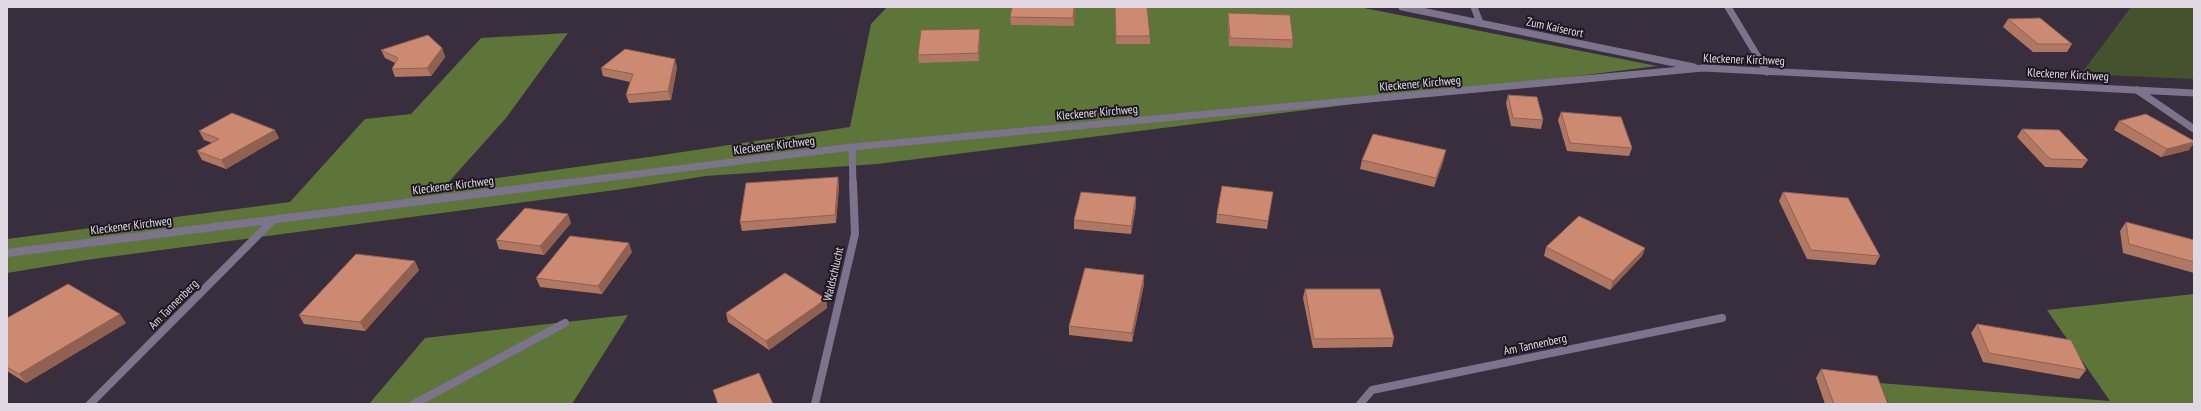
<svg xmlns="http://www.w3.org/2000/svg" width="2201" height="411" font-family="'PT Sans Narrow',sans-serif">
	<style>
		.green { fill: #44532d }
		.forest { fill: #5e7539 }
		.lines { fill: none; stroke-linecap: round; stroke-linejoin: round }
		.lane-far1 { stroke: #7c738d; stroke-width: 7 }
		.lane { stroke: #7c738d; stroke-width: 8 }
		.street-far1 { stroke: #7c738d; stroke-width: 7 }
		.street { stroke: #7c738d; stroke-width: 8 }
		.wall { fill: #b07762 }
		.shaded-wall { fill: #906150 }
		.building { fill: #cd8a72; stroke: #906150 }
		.labels { text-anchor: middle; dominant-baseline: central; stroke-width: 4; stroke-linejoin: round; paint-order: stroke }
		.street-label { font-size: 12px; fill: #e0d9e3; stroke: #1d1820 }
	</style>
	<rect width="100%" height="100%" fill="#392e3e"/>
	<path class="green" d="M 2131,7 L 2194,7 L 2194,79 L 2081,74 Z"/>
	<path class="forest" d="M 887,7 L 1359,7 L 1657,66 L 877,164 L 706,176 L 623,189 L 86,260 L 7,273 L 7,239 L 290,202 L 365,119 L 411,114 L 481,38 L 568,33 L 506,118 L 446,185 L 656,156 L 850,127 L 871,24 Z
		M 2194,294 L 2194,404 L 1889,404 L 1879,383 L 2110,401 L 2047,310 Z
		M 628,315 L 572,404 L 369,404 L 425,338 Z"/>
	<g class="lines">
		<path class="lane-far1" d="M 1474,7 L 1480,23
			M 1728,7 L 1767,72
			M 2137,90 L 2194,129"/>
		<path class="lane" d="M 414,404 L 565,323"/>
		<path class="street-far1" d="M 1402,7 L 1694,67
			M 852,147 L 853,184
			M 558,184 L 852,147 L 1703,68 L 2194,93"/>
		<path class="street" d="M 7,253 L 566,183
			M 90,404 L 273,220
			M 815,404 L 855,234 L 853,183
			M 1360,404 L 1372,390 L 1722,318"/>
	</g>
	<path class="wall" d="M 1012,7 L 1075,7 L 1074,26 L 1011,25 L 1010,17 Z
		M 1115,7 L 1150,36 L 1150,44 L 1116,44 Z
		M 1228,13 L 1293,40 L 1292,48 L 1229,46 L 1228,21 Z
		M 2008,19 L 2072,44 L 2067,52 L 2033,52 L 2003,27 Z
		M 980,37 L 979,61 L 919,63 L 918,55 Z
		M 442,48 L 445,57 L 431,76 L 395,77 L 392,69 L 395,63 L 385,58 L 381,50 Z
		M 677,67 L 671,100 L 629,103 L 626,95 L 630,82 L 603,76 L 601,68 Z
		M 1508,95 L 1543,120 L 1541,129 L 1511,126 L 1506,103 Z
		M 1561,112 L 1632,148 L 1629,156 L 1567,151 L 1558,120 Z
		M 2119,121 L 2189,150 L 2161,157 L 2114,130 Z
		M 2022,129 L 2088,160 L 2082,168 L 2045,167 L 2017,137 Z
		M 199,131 L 279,138 L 226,169 L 202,160 L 197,151 L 212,143 L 204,140 Z
		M 1444,159 L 1434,187 L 1360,169 L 1362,160 Z
		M 838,177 L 839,185 L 836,223 L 742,231 L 740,222 Z
		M 1273,192 L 1267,229 L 1216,223 L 1217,214 Z
		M 1783,192 L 1880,256 L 1875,265 L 1807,259 L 1779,201 Z
		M 1136,206 L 1131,234 L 1074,229 L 1074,220 Z
		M 2126,222 L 2194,240 L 2194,273 L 2123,253 L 2120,231 Z
		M 571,223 L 544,255 L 499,249 L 496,240 Z
		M 1546,247 L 1645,248 L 1642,256 L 1610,290 L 1544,256 Z
		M 632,252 L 602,294 L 540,287 L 536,278 Z
		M 419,270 L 365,331 L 304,324 L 299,315 Z
		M 1144,275 L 1144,284 L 1132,342 L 1069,335 L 1069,326 Z
		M 1305,289 L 1394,338 L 1392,347 L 1313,348 L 1303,298 Z
		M 826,299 L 827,308 L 769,350 L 728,322 L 726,313 Z
		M 7,318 L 126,323 L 26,383 L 7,371 Z
		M 1977,324 L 2086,370 L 2079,379 L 1983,362 L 1971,333 Z
		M 1821,369 L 1888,404 L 1825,404 L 1816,378 Z"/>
	<path class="shaded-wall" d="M 1074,7 L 1075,7 L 1074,26 L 1073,18 Z
		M 980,29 L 980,37 L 979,61 L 978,53 Z
		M 442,48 L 445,57 L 431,76 L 427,68 Z
		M 675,59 L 677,67 L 671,100 L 668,91 Z
		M 275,130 L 279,138 L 226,169 L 221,160 Z
		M 2194,142 L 2194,143 L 2189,150 L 2161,157 L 2167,149 Z
		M 1446,150 L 1444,159 L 1434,187 L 1436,178 Z
		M 838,177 L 839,185 L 836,223 L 835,215 Z
		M 1136,197 L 1136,206 L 1131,234 L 1131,226 Z
		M 568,214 L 571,223 L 544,255 L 540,246 Z
		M 629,243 L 632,252 L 602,294 L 598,286 Z
		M 1645,248 L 1642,256 L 1610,290 L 1613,281 Z
		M 415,261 L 419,270 L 365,331 L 360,322 Z
		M 1144,275 L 1144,284 L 1132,342 L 1132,333 Z
		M 826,299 L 827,308 L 769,350 L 766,341 Z
		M 120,314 L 126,323 L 26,383 L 19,374 Z"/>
	<path class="building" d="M 1012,7 L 1074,7 L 1073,18 L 1010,17 Z
		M 1115,7 L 1147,7 L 1150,36 L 1116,36 Z
		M 1228,13 L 1290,15 L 1293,40 L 1230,38 Z
		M 2040,18 L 2072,44 L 2038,44 L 2008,19 Z
		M 980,29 L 978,53 L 918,55 L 921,30 Z
		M 428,35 L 442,48 L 427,68 L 392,69 L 398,58 L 381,50 Z
		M 625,49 L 675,59 L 668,91 L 626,95 L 633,74 L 601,68 Z
		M 1508,95 L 1537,97 L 1543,120 L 1513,118 Z
		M 1561,112 L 1621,117 L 1632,148 L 1570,143 Z
		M 232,113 L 275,130 L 221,160 L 197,151 L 219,139 L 199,131 Z
		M 2146,114 L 2194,141 L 2194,142 L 2167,149 L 2119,121 Z
		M 2022,129 L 2059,130 L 2088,160 L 2050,159 Z
		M 1373,134 L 1446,150 L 1436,178 L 1362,160 Z
		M 838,177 L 835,215 L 740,222 L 746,183 Z
		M 1222,186 L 1273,192 L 1268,221 L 1217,214 Z
		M 1081,192 L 1136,197 L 1131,226 L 1074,220 Z
		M 1783,192 L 1848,198 L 1880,256 L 1811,250 Z
		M 525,208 L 568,214 L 540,246 L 496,240 Z
		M 1579,216 L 1645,248 L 1613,281 L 1546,247 Z
		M 2126,222 L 2194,240 L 2194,262 L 2129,244 Z
		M 570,236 L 629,243 L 598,286 L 536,278 Z
		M 356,254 L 415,261 L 360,322 L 299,315 Z
		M 1085,268 L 1144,275 L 1132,333 L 1069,326 Z
		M 785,273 L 826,299 L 766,341 L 726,313 Z
		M 68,284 L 120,314 L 19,374 L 7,367 L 7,318 Z
		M 1305,289 L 1380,289 L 1394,338 L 1314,339 Z
		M 1977,324 L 2071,340 L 2086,370 L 1989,353 Z
		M 1821,369 L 1877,376 L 1888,404 L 1834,404 Z
		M 759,373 L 773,404 L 718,404 L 713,390 Z"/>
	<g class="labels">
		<g class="street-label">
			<text transform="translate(1555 27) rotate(12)">Zum Kaiserort</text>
			<text transform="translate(1744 59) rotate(2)">Kleckener Kirchweg</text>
			<text transform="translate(2068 74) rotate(3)">Kleckener Kirchweg</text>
			<text transform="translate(1420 83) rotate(-5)">Kleckener Kirchweg</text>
			<text transform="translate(1097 112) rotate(-5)">Kleckener Kirchweg</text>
			<text transform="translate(774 145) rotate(-7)">Kleckener Kirchweg</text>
			<text transform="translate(453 185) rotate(-7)">Kleckener Kirchweg</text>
			<text transform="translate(131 225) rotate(-7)">Kleckener Kirchweg</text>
			<text transform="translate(833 274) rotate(-77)">Waldschlucht</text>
			<text transform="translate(173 304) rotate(-45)">Am Tannenberg</text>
			<text transform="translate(1535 344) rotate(-12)">Am Tannenberg</text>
		</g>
	</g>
	<rect width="2201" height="411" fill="none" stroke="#e0d9e3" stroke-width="16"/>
</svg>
